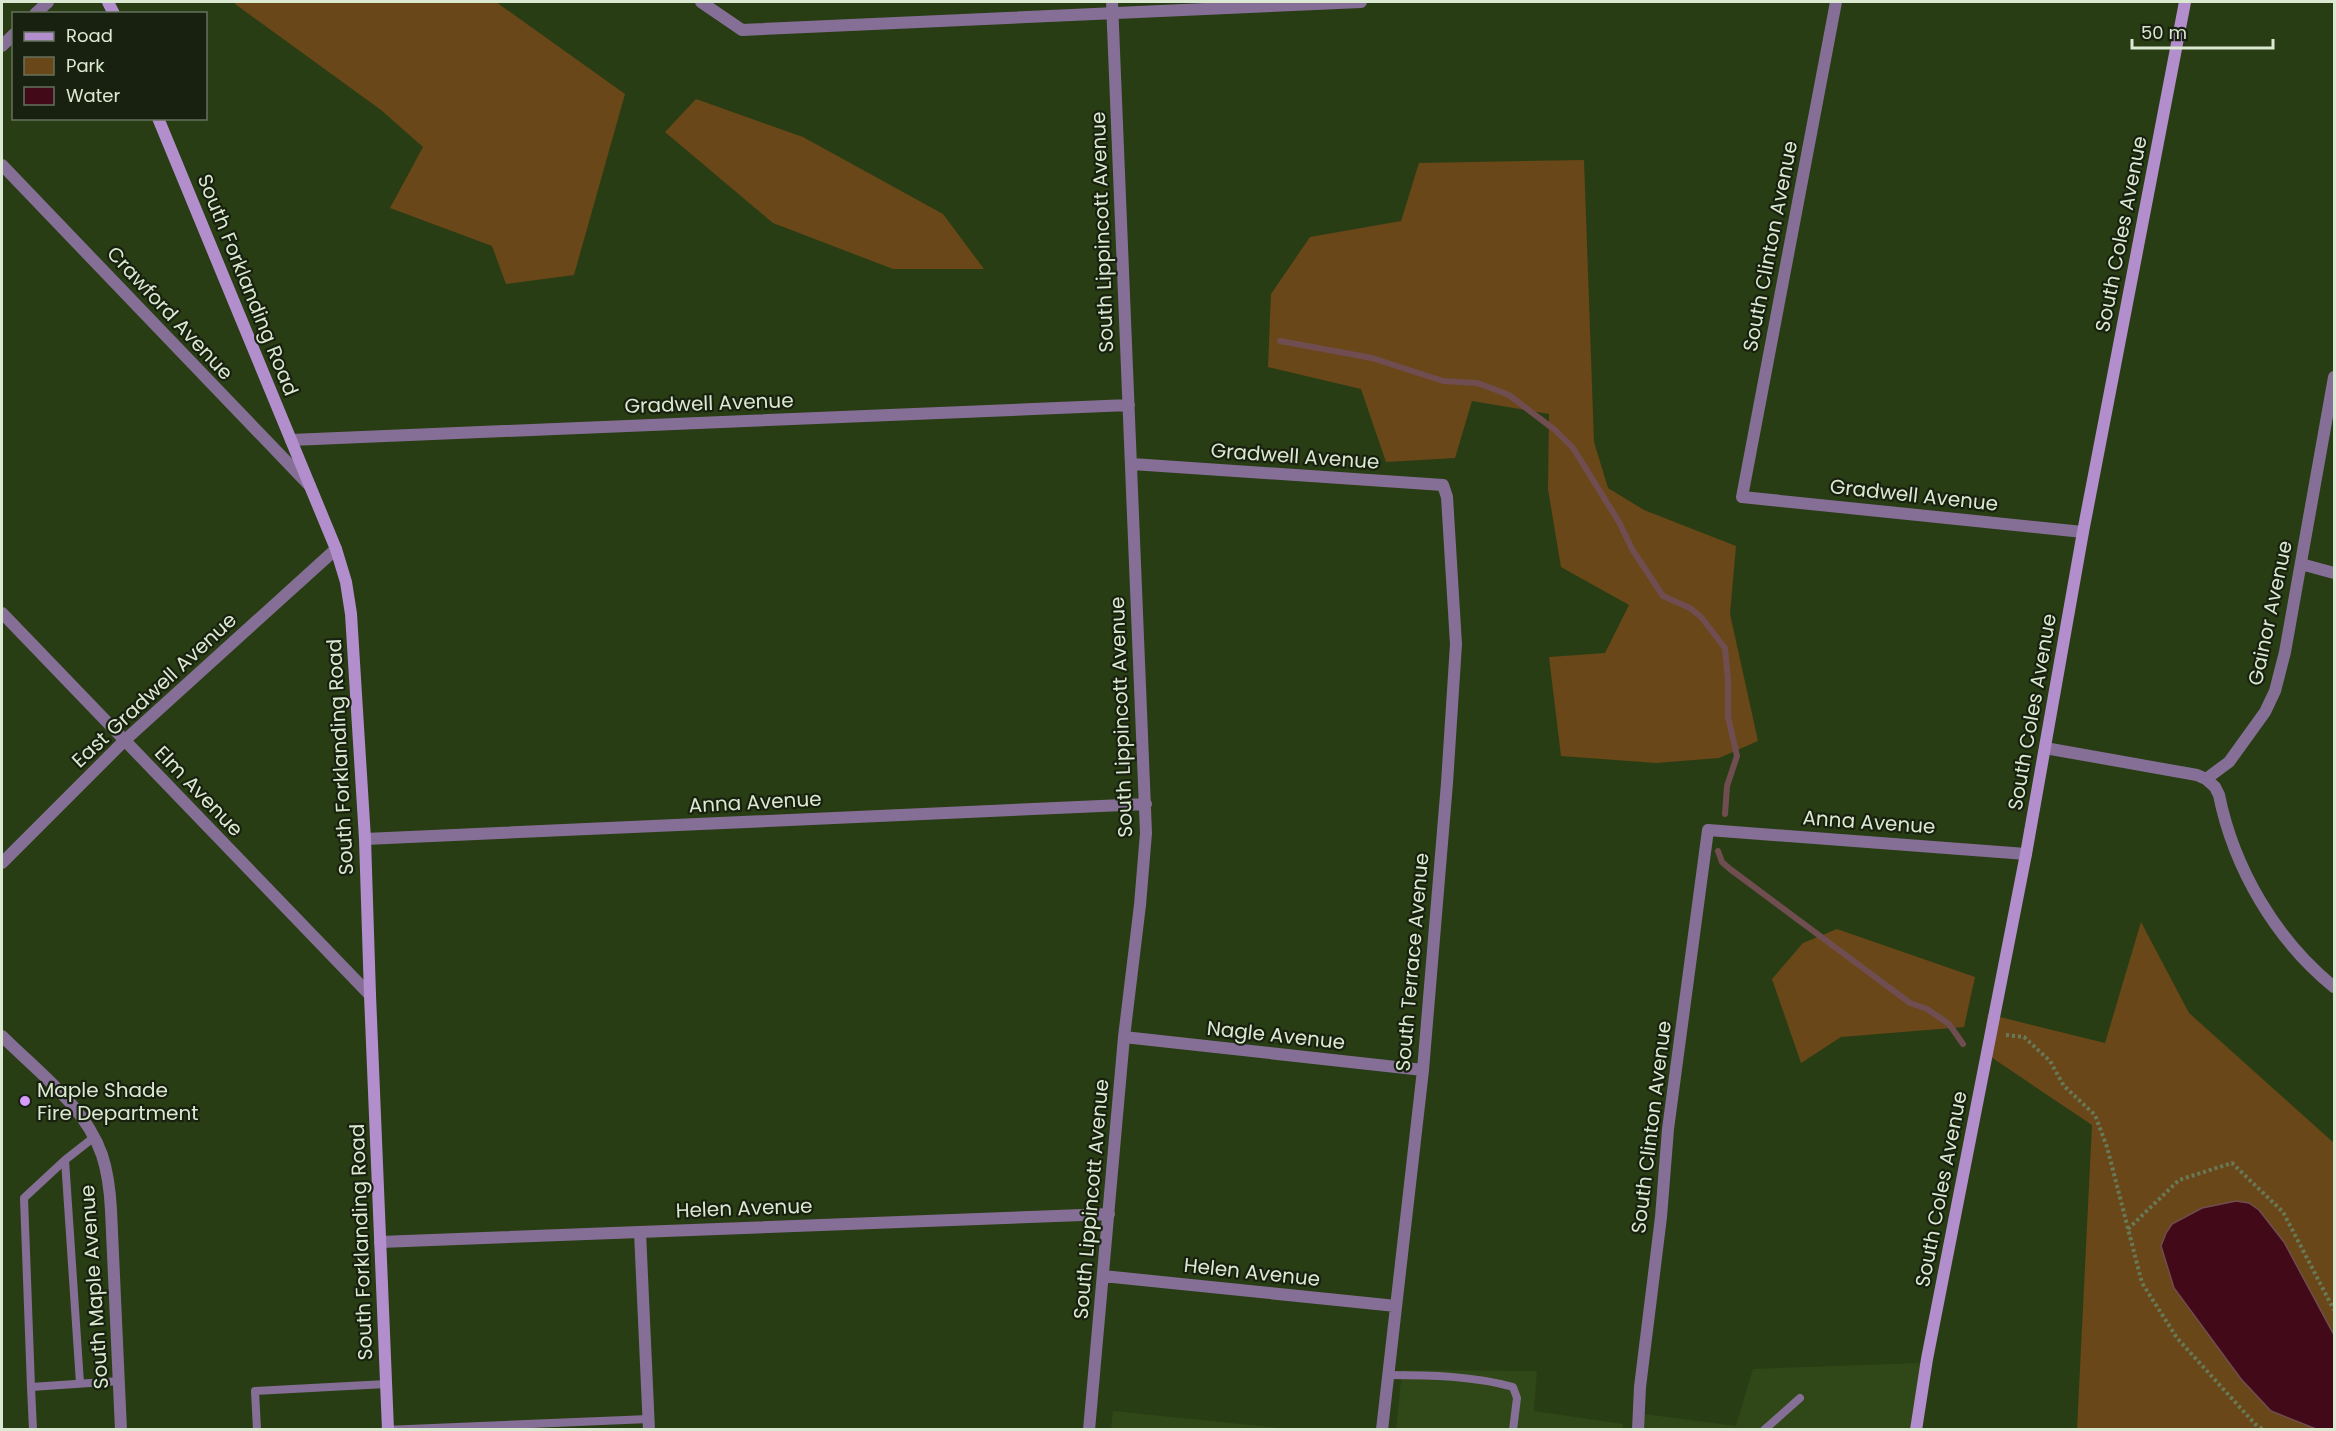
<svg xmlns="http://www.w3.org/2000/svg" width="2336" height="1431" font-family="Poppins,sans-serif">
	<style>
		.built { fill: #304817 }
		.green { fill: #694718 }
		.water { fill: #420a18; stroke: #704d50; stroke-width: 1.5 }
		.lines { fill: none; stroke-linecap: round; stroke-linejoin: round }
		.stream { stroke: #704d50; stroke-width: 6 }
		.path { stroke: #687957; stroke-width: 4; stroke-dasharray: 3 3; stroke-linecap: butt }
		.lane { stroke: #866f96; stroke-width: 8 }
		.street { stroke: #866f96; stroke-width: 12 }
		.secondary { stroke: #b38ecc; stroke-width: 12 }
		.poi-dot { fill: #d59cfb; stroke: #18210f; stroke-width: 2 }
		.labels { text-anchor: middle; dominant-baseline: central; stroke-width: 4.5; stroke-linejoin: round; paint-order: stroke }
		.street-label { font-size: 20px; fill: #dce9d2; stroke: #18210f }
		.poi-label { font-size: 20px; fill: #dce9d2; stroke: #18210f; text-anchor: start }
	</style>
	<rect width="100%" height="100%" fill="#293d14"/>
	<path class="built" d="M 1921,1363 L 1911,1429 L 1643,1430 L 1644,1414 L 1736,1426 L 1753,1369 Z
		M 1402,1370 L 1537,1371 L 1534,1411 L 1623,1424 L 1622,1430 L 1396,1430 Z
		M 1113,1411 L 1289,1429 L 1111,1429 Z"/>
	<path class="green" d="M 236,2 L 496,2 L 625,94 L 574,275 L 506,284 L 492,246 L 390,208 L 423,147 L 381,110 L 235,4 Z
		M 696,99 L 803,137 L 943,214 L 984,269 L 893,269 L 773,223 L 665,132 Z
		M 1584,160 L 1594,442 L 1608,488 L 1644,510 L 1736,546 L 1730,614 L 1758,741 L 1719,758 L 1656,763 L 1561,756 L 1549,657 L 1605,653 L 1629,605 L 1561,567 L 1548,489 L 1549,414 L 1472,401 L 1455,458 L 1386,462 L 1361,389 L 1268,367 L 1271,294 L 1310,237 L 1401,221 L 1419,163 Z
		M 2141,922 L 2189,1013 L 2334,1143 L 2334,1429 L 2077,1429 L 2092,1125 L 1982,1051 L 1988,1014 L 2105,1043 Z
		M 1837,929 L 1975,977 L 1964,1027 L 1841,1037 L 1801,1063 L 1772,979 L 1803,943 Z"/>
	<path class="water" d="M 2236,1201 L 2249,1203 L 2259,1210 L 2284,1242 L 2334,1335 L 2334,1429 L 2316,1429 L 2271,1411 L 2241,1379 L 2174,1288 L 2161,1246 L 2166,1233 L 2172,1224 L 2202,1208 Z"/>
	<g class="lines">
		<path class="stream" d="M 1280,341 L 1372,358 L 1443,381 L 1477,383 L 1491,388 L 1509,395 L 1555,430 L 1573,448 L 1619,522 L 1632,549 L 1663,596 L 1690,608 L 1701,617 L 1725,648 L 1728,681 L 1728,717 L 1737,756 L 1727,786 L 1725,814
			M 1718,851 L 1722,862 L 1730,869 L 1910,1003 L 1927,1009 L 1949,1024 L 1963,1044"/>
		<path class="path" d="M 2006,1035 L 2024,1037 L 2050,1061 L 2064,1086 L 2095,1115 L 2107,1147 L 2142,1283 L 2177,1338 L 2255,1424 L 2264,1430
			M 2128,1229 L 2179,1180 L 2232,1163 L 2283,1212 L 2334,1310"/>
		<path class="lane" d="M 65,1160 L 93,1138
			M 1389,1375 C 1430,1375 1474,1376 1513,1387 L 1517,1398 L 1513,1430
			M 31,1387 L 24,1198 L 65,1160 L 80,1383
			M 33,1430 L 31,1387 L 120,1381
			M 257,1430 L 255,1391 L 386,1384
			M 385,1430 L 649,1419
			M 1764,1430 L 1800,1398"/>
		<path class="street" d="M 701,2 L 742,30 L 1361,2
			M 1836,2 L 1742,497 L 2083,532
			M 35,14 L 48,2
			M 2,46 L 14,34
			M 2,165 L 310,486
			M 291,440 L 1129,405
			M 1132,464 L 1443,485 L 1447,497 L 1456,644 L 1447,783 L 1423,1070 L 1382,1430
			M 2301,564 L 2334,573
			M 2,613 L 370,995
			M 2045,748 L 2197,775 L 2206,779 L 2229,762 L 2265,712 L 2275,691 L 2285,652 L 2334,377
			M 2206,779 L 2215,787 L 2219,795 C 2234,869 2276,940 2334,987
			M 365,839 L 1146,804
			M 2,863 L 124,741 L 336,549
			M 2,1036 C 37,1071 85,1106 102,1155 C 108,1173 110,1191 111,1210 L 121,1430
			M 1124,1037 L 1423,1070
			M 640,1232 L 649,1430
			M 380,1242 L 1109,1214
			M 1103,1276 L 1396,1306
			M 1089,1430 L 1124,1037 L 1140,905 L 1146,833 L 1112,2
			M 1638,1430 L 1640,1387 L 1661,1217 L 1668,1129 L 1708,830 L 2026,854"/>
		<path class="secondary" d="M 108,2 L 114,14
			M 158,118 L 336,549 L 346,582 L 351,614 L 365,839 L 370,995 L 388,1430
			M 1916,1430 L 1927,1359 L 2026,854 L 2083,532 L 2185,2"/>
	</g>
	<circle class="poi-dot" cx="25" cy="1101" r="6"/>
	<g class="labels">
		<g class="street-label">
			<text transform="translate(1102 232) rotate(-92)">South Lippincott Avenue</text>
			<text transform="translate(2121 234) rotate(-79)">South Coles Avenue</text>
			<text transform="translate(1770 246) rotate(-79)">South Clinton Avenue</text>
			<text transform="translate(248 285) rotate(68)">South Forklanding Road</text>
			<text transform="translate(170 313) rotate(47)">Crawford Avenue</text>
			<text transform="translate(709 403) rotate(-2)">Gradwell Avenue</text>
			<text transform="translate(1295 456) rotate(4)">Gradwell Avenue</text>
			<text transform="translate(1914 495) rotate(6)">Gradwell Avenue</text>
			<text transform="translate(2270 613) rotate(-78)">Gainor Avenue</text>
			<text transform="translate(154 690) rotate(-43)">East Gradwell Avenue</text>
			<text transform="translate(2032 712) rotate(-80)">South Coles Avenue</text>
			<text transform="translate(1121 717) rotate(-92)">South Lippincott Avenue</text>
			<text transform="translate(340 757) rotate(-93)">South Forklanding Road</text>
			<text transform="translate(199 791) rotate(46)">Elm Avenue</text>
			<text transform="translate(755 802) rotate(-3)">Anna Avenue</text>
			<text transform="translate(1869 822) rotate(4)">Anna Avenue</text>
			<text transform="translate(1412 962) rotate(-85)">South Terrace Avenue</text>
			<text transform="translate(1276 1035) rotate(6)">Nagle Avenue</text>
			<text transform="translate(1651 1127) rotate(-83)">South Clinton Avenue</text>
			<text transform="translate(1941 1189) rotate(-79)">South Coles Avenue</text>
			<text transform="translate(1091 1199) rotate(-85)">South Lippincott Avenue</text>
			<text transform="translate(744 1208) rotate(-2)">Helen Avenue</text>
			<text transform="translate(361 1242) rotate(-92)">South Forklanding Road</text>
			<text transform="translate(1252 1272) rotate(6)">Helen Avenue</text>
			<text transform="translate(94 1287) rotate(-94)">South Maple Avenue</text>
		</g>
		<g class="poi-label">
			<text x="37" y="1090">Maple Shade<tspan x="37" dy="23">Fire Department</tspan></text>
		</g>
	</g>
	<rect width="2336" height="1431" fill="none" stroke="#dce9d2" stroke-width="6"/>
	<rect x="12" y="12" width="195" height="108" fill="#18210f" stroke="#66715d" stroke-width="1.5"/>
	<rect x="24" y="32" width="30" height="9" fill="#b38ecc" stroke="#66715d" stroke-width="1.5"/>
	<text x="66" y="42" font-size="18" fill="#dce9d2">Road</text>
	<rect x="24" y="57" width="30" height="18" fill="#694718" stroke="#66715d" stroke-width="1.5"/>
	<text x="66" y="72" font-size="18" fill="#dce9d2">Park</text>
	<rect x="24" y="87" width="30" height="18" fill="#420a18" stroke="#66715d" stroke-width="1.5"/>
	<text x="66" y="102" font-size="18" fill="#dce9d2">Water</text>
	<path d="M2132 39v9h141v-9" fill="none" stroke="#dce9d2" stroke-width="3"/>
	<text x="2141" y="39" font-size="18" fill="#dce9d2" stroke="#18210f" stroke-width="4.5" paint-order="stroke">50 m</text>
</svg>
